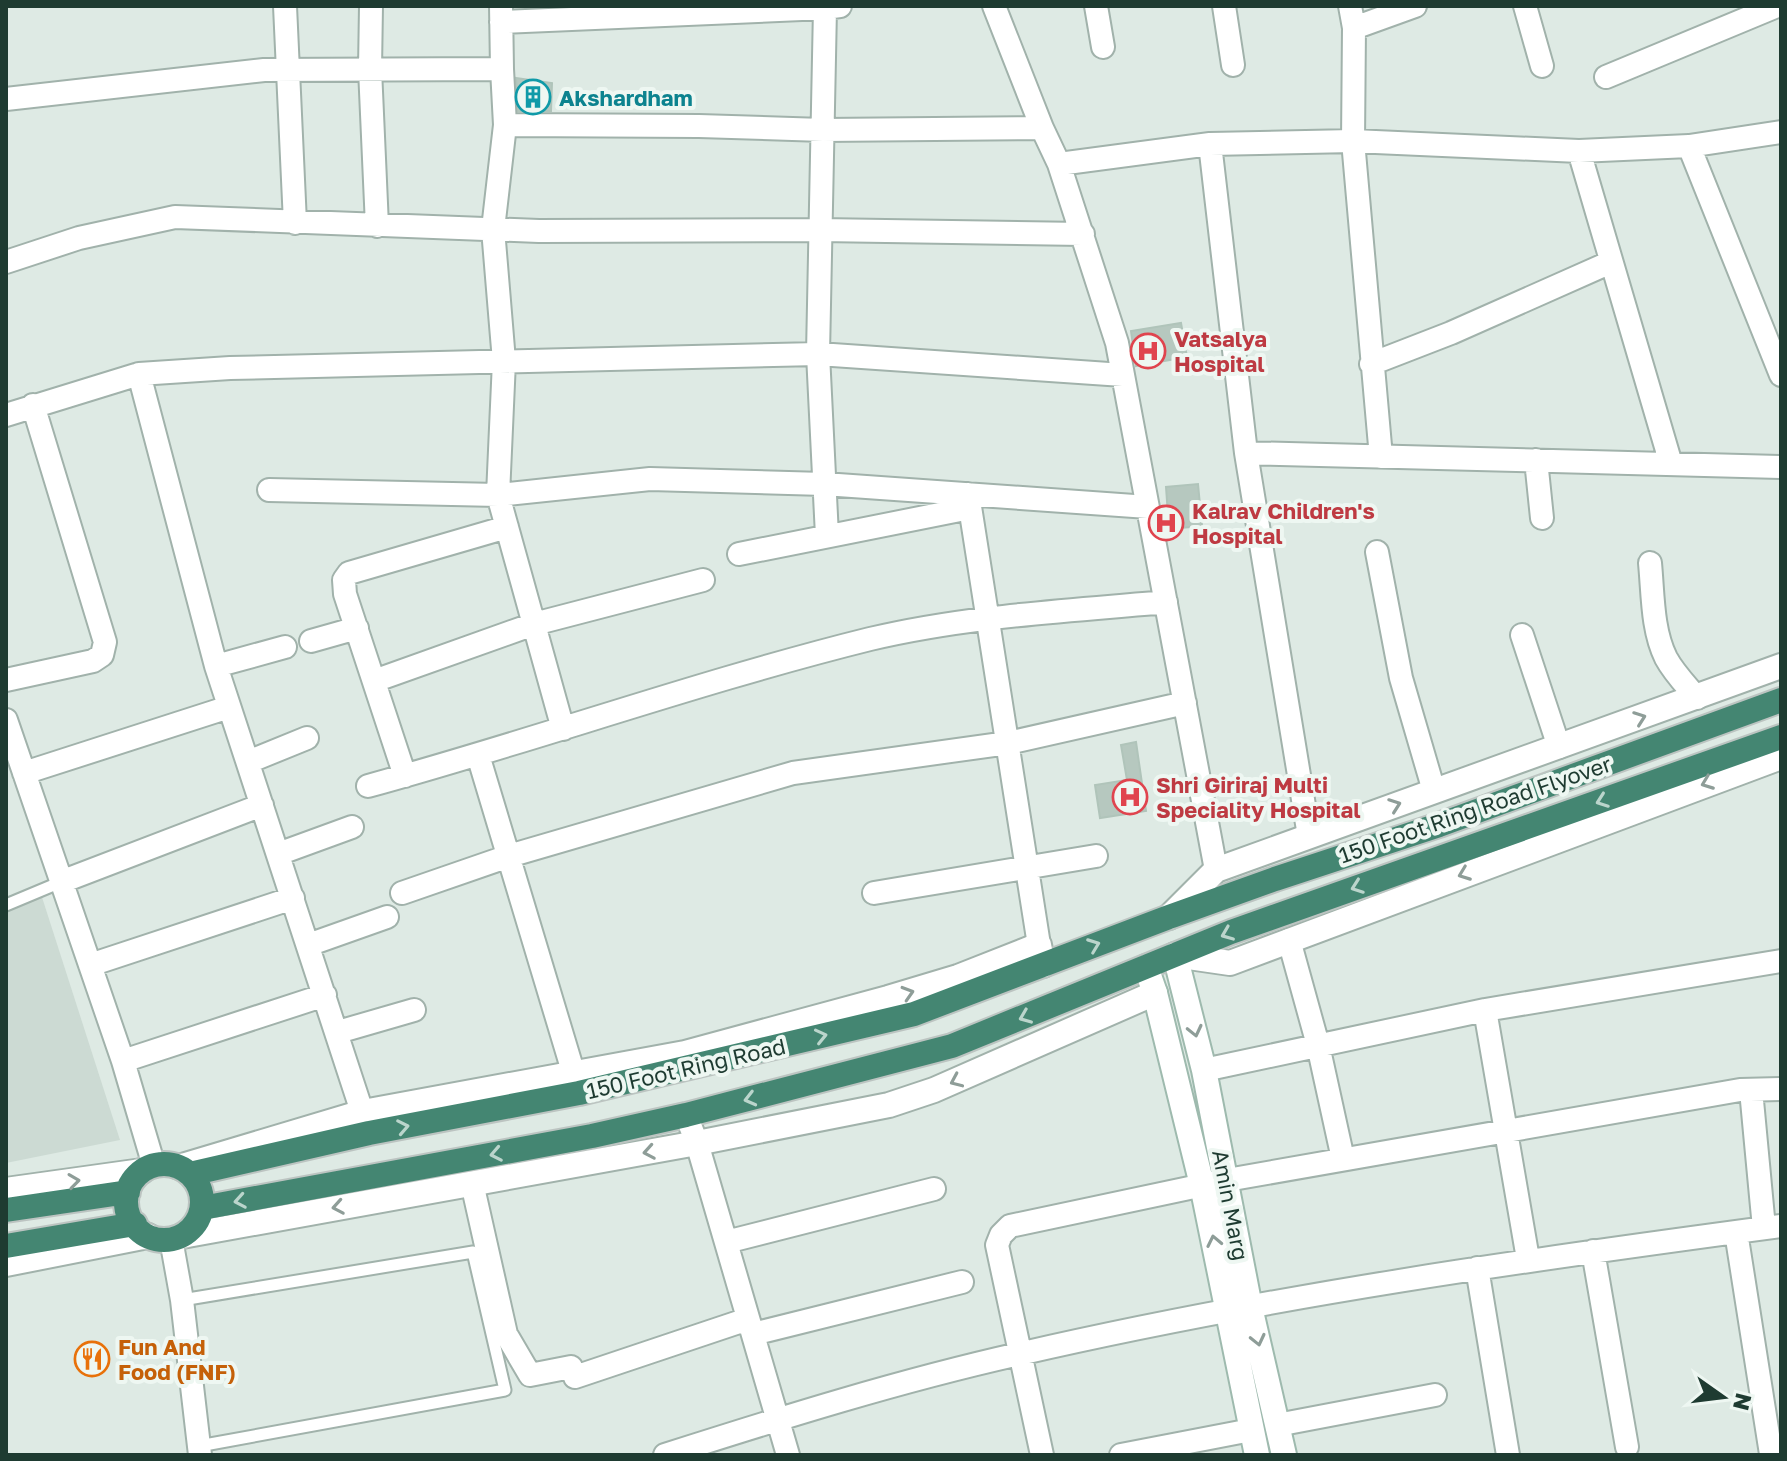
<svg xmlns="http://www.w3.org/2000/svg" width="1787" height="1461" font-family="'Golos Text',sans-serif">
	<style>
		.built { fill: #ccdad3 }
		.building { fill: #b6c8bf; stroke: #b0c4ba; stroke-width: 2 }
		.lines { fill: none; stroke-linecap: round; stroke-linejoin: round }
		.service-casing { stroke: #a1b2ab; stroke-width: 15 }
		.minor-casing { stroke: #a1b2ab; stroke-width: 26 }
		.tertiary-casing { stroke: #a1b2ab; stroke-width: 28 }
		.secondary-casing { stroke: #9ebaae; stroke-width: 28 }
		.trunk-casing { stroke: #bcc4c1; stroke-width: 28 }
		.service { stroke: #fff; stroke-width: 11 }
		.minor { stroke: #fff; stroke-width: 22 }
		.tertiary { stroke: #fff; stroke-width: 24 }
		.secondary { stroke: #fff; stroke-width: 24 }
		.trunk { stroke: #448672; stroke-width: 24 }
		.oneway { stroke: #8e9d98 }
		.oneway2 { stroke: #bbd5cc }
		.labels { text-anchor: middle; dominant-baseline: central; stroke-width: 8; stroke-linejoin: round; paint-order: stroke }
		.culture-label { font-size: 22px; font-weight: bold; fill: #0d838f; stroke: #eef7f2; text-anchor: start }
		.health-label { font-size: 22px; font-weight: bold; fill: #be3a42; stroke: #eef7f2; text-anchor: start }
		.street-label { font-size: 22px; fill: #1e3b31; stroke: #eef7f2 }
		.food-label { font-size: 22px; font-weight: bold; fill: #c56008; stroke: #eef7f2; text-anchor: start }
	</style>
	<rect width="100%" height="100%" fill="#deeae4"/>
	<path class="built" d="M 40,891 L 120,1140 L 6,1163 L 6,900 Z"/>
	<path class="building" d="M 516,78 L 552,83 L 551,111 L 518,111 Z
		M 1181,323 L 1187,357 L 1136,366 L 1131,331 Z
		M 1198,484 L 1202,526 L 1169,529 L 1166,487 Z
		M 1136,742 L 1146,811 L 1100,818 L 1095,785 L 1127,780 L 1121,745 Z"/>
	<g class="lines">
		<g class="service-casing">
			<path id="service" d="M 6,905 L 61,882
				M 182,1300 L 473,1252 L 505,1390 L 199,1446"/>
		</g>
		<g class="minor-casing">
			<path id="minor" d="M 285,6 L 295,223
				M 371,6 L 370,69 L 377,226
				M 501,6 L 502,69
				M 994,6 L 1042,128 L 1059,164 L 1117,343 L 1216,870
				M 1096,6 L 1103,47
				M 1224,6 L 1233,65
				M 1350,6 L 1354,28 L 1415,6
				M 1525,6 L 1542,66
				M 501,22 L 825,8 L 825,6
				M 1354,28 L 1353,141 L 1381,457
				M 1606,77 L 1777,6
				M 6,99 L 264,70 L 502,69 L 505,125 L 699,126 L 823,130 L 1042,128
				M 505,125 L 493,229 L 504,361 L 498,495 L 563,729
				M 1210,144 L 1246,453
				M 1689,146 L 1781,375
				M 1579,151 L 1671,464
				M 1059,164 L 1210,144 L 1353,141 L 1579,151 L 1689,146 L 1781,132
				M 6,262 L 79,238 L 175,217 L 539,231 L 820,230 L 1083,234
				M 1371,364 L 1451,333 L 1611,262
				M 139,374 L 216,666 L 367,1127
				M 6,415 L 139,374 L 230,368 L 818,354 L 1123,375
				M 1536,460 L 1542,518
				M 269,490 L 498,495 L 650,479 L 824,484 L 1148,507
				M 968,494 L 1039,945
				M 827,536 L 818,354 L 825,8 L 840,6
				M 1377,552 L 1401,678 L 1434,791
				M 739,554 L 970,508
				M 1650,563 C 1653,594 1652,630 1666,658 C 1674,673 1686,685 1697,698
				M 1522,635 L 1559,747
				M 311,641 L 357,628
				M 216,666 L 285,647
				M 6,680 L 93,661 L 102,655 L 105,642 L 33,405
				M 374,681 L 534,624 L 703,580
				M 6,720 L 123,1061 L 154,1166
				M 478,755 L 578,1088
				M 248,762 L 307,738
				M 24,773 L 229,707
				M 405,776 L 345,594 L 344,580 L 349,573 L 507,527
				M 368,786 C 536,740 701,681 870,639 C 967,616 1067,611 1166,602
				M 1309,836 L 1246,453 L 1781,467
				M 278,854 L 352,827
				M 61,882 L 262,805
				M 402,893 L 509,856 L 793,773 L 1008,743 L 1185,703
				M 874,893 L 1096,856
				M 1289,940 L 1318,1045 L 1343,1159
				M 308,945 L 387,917
				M 90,965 L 293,898
				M 1485,1010 L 1781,961
				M 338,1032 L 414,1010
				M 123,1061 L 325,995
				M 1204,1070 L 1485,1010 L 1528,1259
				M 1751,1090 L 1764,1228
				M 686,1115 L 697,1143 L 788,1455
				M 472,1183 L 506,1334 L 530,1375 L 571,1367
				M 1736,1232 L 1771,1454
				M 171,1239 L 182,1300 L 200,1455
				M 726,1242 L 934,1189
				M 1593,1251 L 1627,1447
				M 1477,1268 L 1508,1455
				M 753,1334 L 962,1282
				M 575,1377 L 748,1319
				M 1277,1425 L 1435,1395
				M 665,1455 C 781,1418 899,1381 1019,1354 C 1270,1296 1526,1260 1781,1226
				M 1042,1455 L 997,1245 L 1001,1235 L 1010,1226 L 1227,1180 L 1740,1090 L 1781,1089
				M 1121,1455 L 1251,1430"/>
		</g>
		<g class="tertiary-casing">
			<path id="tertiary" d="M 1169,917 L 1216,870 L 1781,666
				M 1175,955 L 1230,963 L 1781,757
				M 179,1167 L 363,1112 L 685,1053 L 888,998 L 958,977 L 1039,945 L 1043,965
				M 6,1190 L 142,1171
				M 182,1236 L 697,1143 L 889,1105 L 934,1090 L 1155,993
				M 6,1264 L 148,1236"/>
		</g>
		<g class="secondary-casing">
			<path id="secondary" d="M 1175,955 L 1204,1070 L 1250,1307 L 1284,1455
				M 1146,967 L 1155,993 L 1202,1185 L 1257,1455"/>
		</g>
		<g class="trunk-casing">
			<path id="trunk" d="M126 1202a38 38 0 1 1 76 0a38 38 0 1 1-76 0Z
				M 190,1174 L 369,1133 L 579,1093 L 914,1014 L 1169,917 L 1275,879 L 1439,825 L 1781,700
				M 202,1208 L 592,1136 L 686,1115 L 952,1046 L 1231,932 L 1781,737
				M 6,1210 L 128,1192
				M 6,1246 L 135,1224"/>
		</g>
		<use href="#service" class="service"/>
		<use href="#minor" class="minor"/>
		<use href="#tertiary" class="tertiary"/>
		<use href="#secondary" class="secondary"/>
		<use href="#trunk" class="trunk"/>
	</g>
	<defs><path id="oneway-chevron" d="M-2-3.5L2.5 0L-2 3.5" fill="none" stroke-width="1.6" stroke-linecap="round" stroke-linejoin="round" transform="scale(2)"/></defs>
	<g class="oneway">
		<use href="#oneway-chevron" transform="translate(1640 718) rotate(-20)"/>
		<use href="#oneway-chevron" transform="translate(1707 783) rotate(159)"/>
		<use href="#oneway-chevron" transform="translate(1395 805) rotate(-20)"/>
		<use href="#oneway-chevron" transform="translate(1464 874) rotate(159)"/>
		<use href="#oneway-chevron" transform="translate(908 993) rotate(-17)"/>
		<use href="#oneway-chevron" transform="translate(1195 1031) rotate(77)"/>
		<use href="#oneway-chevron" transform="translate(956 1081) rotate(156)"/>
		<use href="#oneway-chevron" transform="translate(649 1152) rotate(170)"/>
		<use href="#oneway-chevron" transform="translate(74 1181) rotate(-8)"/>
		<use href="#oneway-chevron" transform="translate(338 1207) rotate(170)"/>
		<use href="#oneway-chevron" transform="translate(1214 1241) rotate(-102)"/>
		<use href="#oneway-chevron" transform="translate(1258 1340) rotate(77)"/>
	</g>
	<g class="oneway2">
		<use href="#oneway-chevron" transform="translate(1602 801) rotate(160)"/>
		<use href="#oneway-chevron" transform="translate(1357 887) rotate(160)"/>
		<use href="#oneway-chevron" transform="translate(1227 934) rotate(158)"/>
		<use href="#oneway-chevron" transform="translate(1094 945) rotate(-21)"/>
		<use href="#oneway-chevron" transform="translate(1025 1017) rotate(158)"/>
		<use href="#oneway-chevron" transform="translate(821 1036) rotate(-13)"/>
		<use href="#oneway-chevron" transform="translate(750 1099) rotate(166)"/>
		<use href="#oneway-chevron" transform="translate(403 1127) rotate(-11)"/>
		<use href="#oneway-chevron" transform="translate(496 1154) rotate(169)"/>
		<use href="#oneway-chevron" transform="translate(240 1201) rotate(170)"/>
	</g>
	<defs>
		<g id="building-ring" transform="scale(1.8)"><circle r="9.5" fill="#eef7f2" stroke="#0f9aa8" stroke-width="1.5"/><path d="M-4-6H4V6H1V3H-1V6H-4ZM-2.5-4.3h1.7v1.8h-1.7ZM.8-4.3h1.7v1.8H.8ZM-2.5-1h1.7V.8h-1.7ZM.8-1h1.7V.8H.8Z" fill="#0f9aa8"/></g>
		<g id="hospital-ring" transform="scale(1.8)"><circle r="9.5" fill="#eef7f2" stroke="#e0444e" stroke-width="1.5"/><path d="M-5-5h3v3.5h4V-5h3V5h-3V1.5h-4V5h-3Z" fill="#e0444e"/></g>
		<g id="restaurant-ring" transform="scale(1.8)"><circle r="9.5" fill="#eef7f2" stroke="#e8710a" stroke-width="1.5"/><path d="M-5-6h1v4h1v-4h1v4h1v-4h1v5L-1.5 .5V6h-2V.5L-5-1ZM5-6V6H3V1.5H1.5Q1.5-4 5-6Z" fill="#e8710a"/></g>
	</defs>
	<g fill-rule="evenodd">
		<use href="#building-ring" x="533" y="97"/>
		<use href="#hospital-ring" x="1148" y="351"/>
		<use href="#hospital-ring" x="1166" y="523"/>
		<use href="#hospital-ring" x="1130" y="797"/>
		<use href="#restaurant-ring" x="92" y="1359"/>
	</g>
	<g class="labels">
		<g class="culture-label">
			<text x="559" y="97">Akshardham</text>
		</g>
		<g class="health-label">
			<text x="1174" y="338">Vatsalya<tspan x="1174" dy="25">Hospital</tspan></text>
			<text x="1192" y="510">Kalrav Children's<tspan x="1192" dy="25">Hospital</tspan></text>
			<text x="1156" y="784">Shri Giriraj Multi<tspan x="1156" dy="25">Speciality Hospital</tspan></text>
		</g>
		<g class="street-label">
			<text transform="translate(1475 809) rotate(-19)">150 Foot Ring Road Flyover</text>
			<text transform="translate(686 1068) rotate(-13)">150 Foot Ring Road</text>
			<text transform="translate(1231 1205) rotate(79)">Amin Marg</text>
		</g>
		<g class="food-label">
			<text x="118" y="1346">Fun And<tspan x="118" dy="25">Food (FNF)</tspan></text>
		</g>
	</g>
	<rect width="1787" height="1461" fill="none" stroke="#1e3b31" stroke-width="16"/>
	<g transform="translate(1723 1397) rotate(104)" stroke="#eef7f2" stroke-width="6" paint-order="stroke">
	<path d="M0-6L14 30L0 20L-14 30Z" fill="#1e3b31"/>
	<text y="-12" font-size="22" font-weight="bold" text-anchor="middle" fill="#1e3b31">N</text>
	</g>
</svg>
